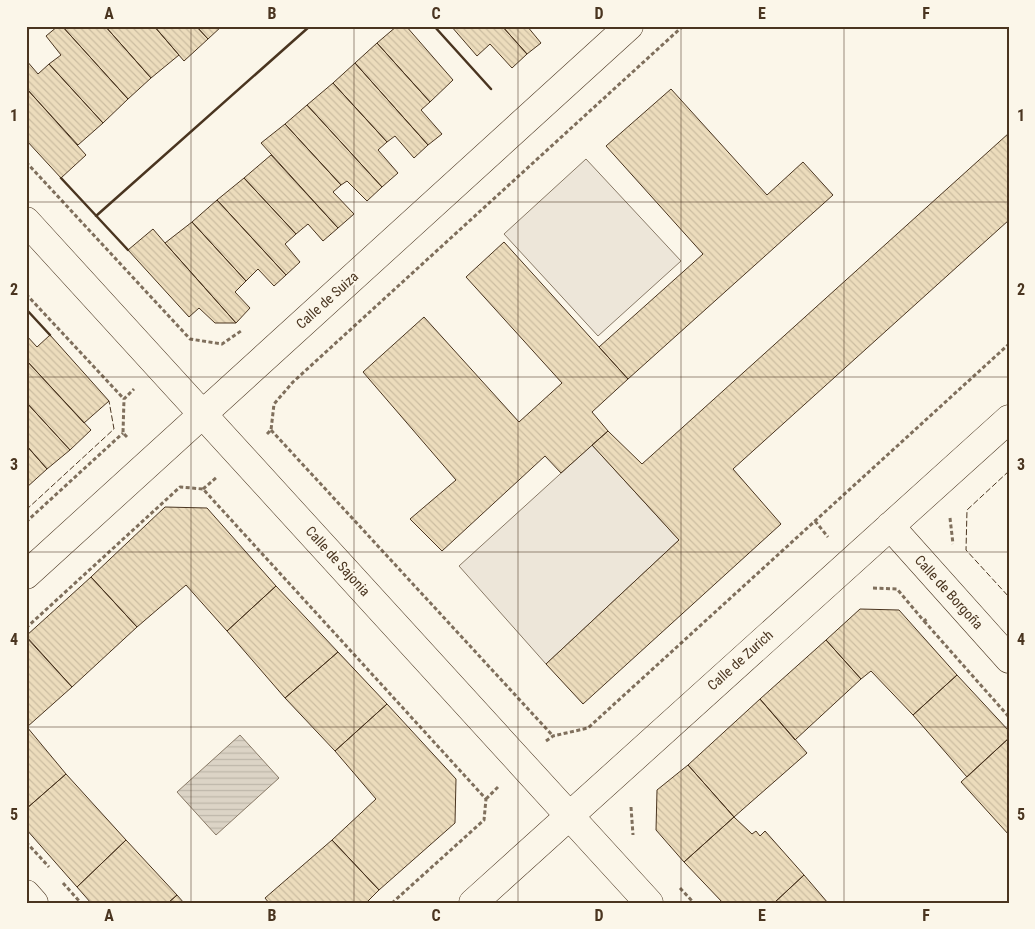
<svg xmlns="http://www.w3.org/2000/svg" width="1035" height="929" font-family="'Roboto Condensed',sans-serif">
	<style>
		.park { fill: #ede6d9; stroke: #887966 }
		.water { fill: url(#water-rules); stroke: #887966 }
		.building { fill: url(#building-back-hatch); stroke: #4a3520 }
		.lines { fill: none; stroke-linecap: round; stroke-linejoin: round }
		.street-casing { stroke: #4a3520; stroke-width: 29 }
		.path { stroke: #7f6f5c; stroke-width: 3; stroke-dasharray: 4 2.5; stroke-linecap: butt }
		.street { stroke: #fbf6e9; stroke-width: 28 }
		.fence { stroke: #4a3520; stroke-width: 1; stroke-dasharray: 6 2.5; stroke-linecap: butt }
		.wall { stroke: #4a3520; stroke-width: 2.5 }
		.grid { fill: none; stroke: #4a3520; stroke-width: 1; stroke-opacity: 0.55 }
		.labels { text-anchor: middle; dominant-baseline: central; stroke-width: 4; stroke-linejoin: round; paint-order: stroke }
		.street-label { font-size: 14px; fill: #4a3520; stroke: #fbf6e9 }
		.neatline { fill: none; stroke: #4a3520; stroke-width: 2 }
		.grid-label { font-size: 16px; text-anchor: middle; font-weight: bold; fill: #4a3520 }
	</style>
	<defs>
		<pattern id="water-rules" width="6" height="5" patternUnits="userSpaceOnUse" patternTransform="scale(1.25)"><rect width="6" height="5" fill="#dcd4c6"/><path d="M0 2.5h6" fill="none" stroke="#beb7aa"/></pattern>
		<pattern id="building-back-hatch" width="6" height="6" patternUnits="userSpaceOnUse" patternTransform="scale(1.25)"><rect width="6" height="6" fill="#ecdcbc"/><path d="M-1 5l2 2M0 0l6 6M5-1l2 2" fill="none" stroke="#ccbda1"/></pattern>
	</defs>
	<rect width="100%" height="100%" fill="#fbf6e9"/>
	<path class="park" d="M 586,159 L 681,261 L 598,336 L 504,234 Z
		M 592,445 L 679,540 L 546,664 L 459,566 Z"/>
	<path class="water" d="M 240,735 L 279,778 L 216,835 L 177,792 Z"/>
	<path class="building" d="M 58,26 L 62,26 L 128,99 L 103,123 L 49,64 L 61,55 L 46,36 Z
		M 62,26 L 87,26 L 89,28 L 92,26 L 105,26 L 151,78 L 128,99 Z
		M 105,26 L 154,26 L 179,55 L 151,78 Z
		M 154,26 L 196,26 L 208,39 L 184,61 Z
		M 196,26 L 222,26 L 208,39 Z
		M 397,26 L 406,26 L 453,80 L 430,102 L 377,43 Z
		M 451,26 L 502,26 L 527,54 L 512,68 L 490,44 L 477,56 Z
		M 502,26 L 527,26 L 541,43 L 527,54 Z
		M 377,43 L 430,102 L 421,110 L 442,134 L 428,145 L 355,63 Z
		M 26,60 L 38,74 L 49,64 L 103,123 L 78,145 L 26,88 Z
		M 355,63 L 428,145 L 414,158 L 395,136 L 387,142 L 333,83 Z
		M 333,83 L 387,142 L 378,150 L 398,173 L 382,187 L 307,105 Z
		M 26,88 L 86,155 L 61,178 L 26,140 Z
		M 671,89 L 767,195 L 803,162 L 833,195 L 628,379 L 599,347 L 703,254 L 606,146 Z
		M 307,105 L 382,187 L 367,201 L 347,181 L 341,185 L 285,124 Z
		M 285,124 L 341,185 L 333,192 L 354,214 L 338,228 L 261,143 Z
		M 1009,133 L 1009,220 L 733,469 L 781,524 L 583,704 L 546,664 L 679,540 L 592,445 L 608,431 L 642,464 Z
		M 271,155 L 338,228 L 323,241 L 308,224 L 296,234 L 244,178 Z
		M 244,178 L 296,234 L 285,244 L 300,262 L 286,275 L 217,200 Z
		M 217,200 L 286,275 L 274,286 L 258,269 L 246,281 L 192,222 Z
		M 192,222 L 246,281 L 235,292 L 250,308 L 236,323 L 165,243 Z
		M 153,229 L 165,243 L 236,323 L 215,323 L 199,308 L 189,317 L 128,250 Z
		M 504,242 L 628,379 L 592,412 L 608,431 L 561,473 L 545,456 L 442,551 L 410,519 L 456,480 L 363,372 L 424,317 L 519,422 L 562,383 L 466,277 Z
		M 26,335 L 37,347 L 50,335 L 109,401 L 84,423 L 26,360 Z
		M 26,360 L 91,430 L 70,450 L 26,402 Z
		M 26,402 L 70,450 L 47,469 L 26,445 Z
		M 26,445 L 47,469 L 26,488 Z
		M 165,507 L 207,508 L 276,586 L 227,631 L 186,585 L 137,627 L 91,577 Z
		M 91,577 L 137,627 L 72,687 L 26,636 Z
		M 276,586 L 338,652 L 285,698 L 227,631 Z
		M 860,609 L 899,610 L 957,675 L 913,715 L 871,671 L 861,679 L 826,640 Z
		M 26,637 L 72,687 L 27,727 L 66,774 L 26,809 Z
		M 826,640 L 861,679 L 795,740 L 760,699 Z
		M 338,652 L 387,704 L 335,751 L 285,698 Z
		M 957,675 L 1009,731 L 1009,738 L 967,777 L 913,715 Z
		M 760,699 L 807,753 L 734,817 L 688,765 Z
		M 387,704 L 456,779 L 455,823 L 379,890 L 332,840 L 376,799 L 335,751 Z
		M 1009,738 L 1009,835 L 961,782 Z
		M 688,765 L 734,817 L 684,862 L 656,830 L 657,790 Z
		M 66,774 L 126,840 L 77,887 L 26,829 L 26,809 Z
		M 734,817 L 752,834 L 756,831 L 760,836 L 765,831 L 804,875 L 774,903 L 723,903 L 684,862 Z
		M 126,840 L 177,895 L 168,903 L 91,903 L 77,887 Z
		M 332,840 L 379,890 L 366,903 L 269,903 L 265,898 Z
		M 804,875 L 828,903 L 774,903 Z
		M 177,895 L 184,903 L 168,903 Z"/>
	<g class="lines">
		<g class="street-casing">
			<path id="street" d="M 26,221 L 649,903
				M 890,526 L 1009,659
				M 26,575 L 629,26
				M 26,894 L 34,903
				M 473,903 L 1009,419"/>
		</g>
		<path class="path" d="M 26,30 L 31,26
			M 26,162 L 190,339 L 222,344 L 241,331
			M 26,294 L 124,399
			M 271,430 L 553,736
			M 267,434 L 271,430 L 274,404 L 293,382 L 683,26
			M 127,437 L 123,433 L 124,399 L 134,389
			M 203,489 L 217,477
			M 950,518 L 953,544
			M 815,521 L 828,537
			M 26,522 L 123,433
			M 873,588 L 897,589 L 924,621 L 928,618
			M 924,621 L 1009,717
			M 26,628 L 180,487 L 203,489 L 486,799 L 484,820 L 392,903
			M 546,741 L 553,736 L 588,728 L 1009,344
			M 486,799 L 498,787
			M 631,807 L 633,835
			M 26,842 L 49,867
			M 63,883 L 81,903
			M 680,888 L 694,903"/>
		<use href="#street" class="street"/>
		<path class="fence" d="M 1009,471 L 967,510 L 966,550 L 1009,597
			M 26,510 L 114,429 L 109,401"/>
		<path class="wall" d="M 434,26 L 491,89
			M 61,178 L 128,250
			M 96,216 L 310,26
			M 26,309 L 50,335"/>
	</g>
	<path class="grid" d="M 191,26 L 191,903M 354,26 L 354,903M 518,26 L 518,903M 681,26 L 681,903M 844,26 L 844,903M 26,202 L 1009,202M 26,377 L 1009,377M 26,552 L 1009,552M 26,727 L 1009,727"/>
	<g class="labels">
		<g class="street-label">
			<text transform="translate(327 300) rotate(-42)">Calle de Suiza</text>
			<text transform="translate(338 561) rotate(48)">Calle de Sajonia</text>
			<text transform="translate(949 592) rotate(48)">Calle de Borgoña</text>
			<text transform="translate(740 660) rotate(-42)">Calle de Zurich</text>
		</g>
	</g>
	<rect width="1035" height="929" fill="none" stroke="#fbf6e9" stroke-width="55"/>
	<rect x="28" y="28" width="980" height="874" class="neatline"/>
	<g class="grid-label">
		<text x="109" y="19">A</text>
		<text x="272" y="19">B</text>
		<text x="436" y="19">C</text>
		<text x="599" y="19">D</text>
		<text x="762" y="19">E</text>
		<text x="926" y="19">F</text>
		<text x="14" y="121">1</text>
		<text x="1021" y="121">1</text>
		<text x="14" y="295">2</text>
		<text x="1021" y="295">2</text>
		<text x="14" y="470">3</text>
		<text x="1021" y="470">3</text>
		<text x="14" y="645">4</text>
		<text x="1021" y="645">4</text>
		<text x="14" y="820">5</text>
		<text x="1021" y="820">5</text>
		<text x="109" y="921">A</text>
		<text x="272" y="921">B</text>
		<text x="436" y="921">C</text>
		<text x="599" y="921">D</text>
		<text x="762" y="921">E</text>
		<text x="926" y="921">F</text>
	</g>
</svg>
